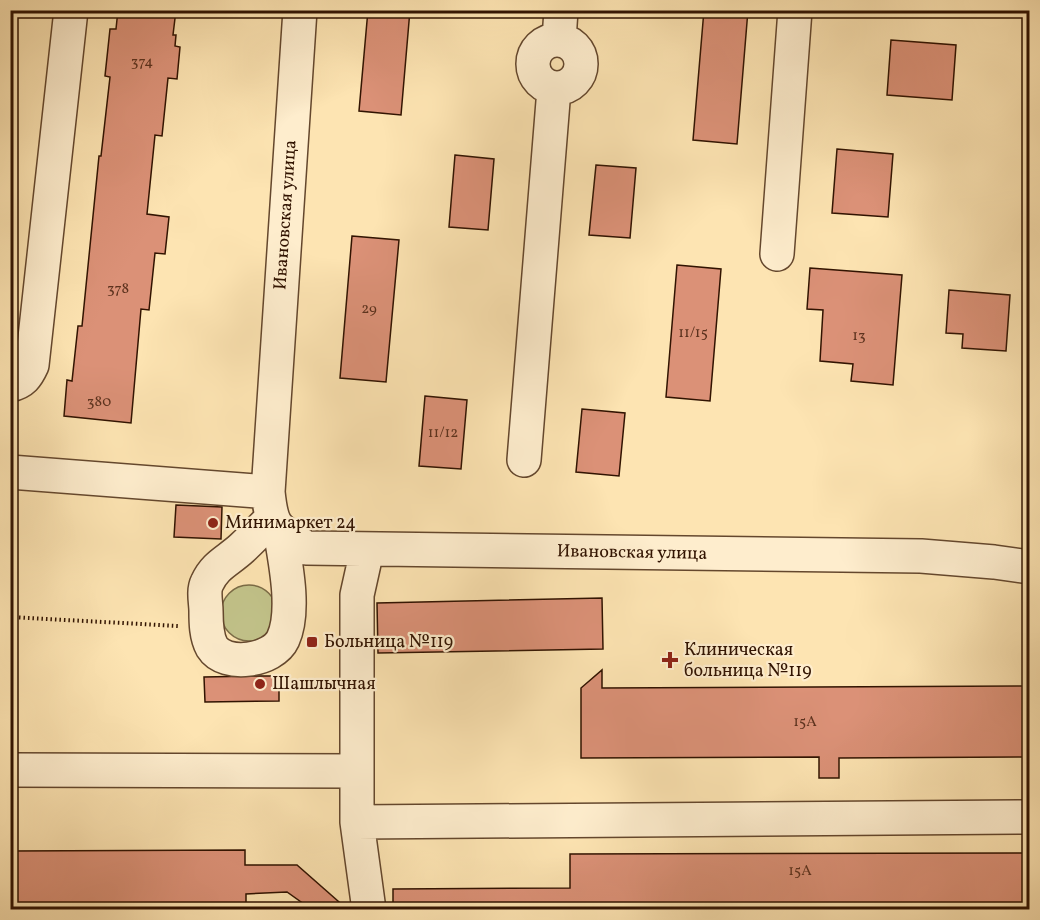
<svg xmlns="http://www.w3.org/2000/svg" width="1040" height="920" font-family="Vollkorn,serif">
	<style>
		.green { fill: #c2c38a; stroke: #7a6b46; stroke-width: 1.5 }
		.building { fill: #db9177; stroke: #311301; stroke-width: 1.5 }
		.lines { fill: none; stroke-linecap: round; stroke-linejoin: round }
		.minor-casing { stroke: #64472d; stroke-width: 36 }
		.path { stroke: #311301; stroke-width: 4; stroke-dasharray: 1.5 3; stroke-linecap: butt }
		.minor { stroke: #feedcd; stroke-width: 33 }
		.poi-dot { fill: #8f2418; stroke: #feedcd; stroke-width: 2 }
		.labels { text-anchor: middle; dominant-baseline: central; stroke-width: 4.5; stroke-linejoin: round; paint-order: stroke }
		.number-label { font-size: 15px; fill: #5c321e }
		.street-label { font-size: 18px; fill: #311301; stroke: #feedcd }
		.poi-label { font-size: 18px; fill: #311301; stroke: #feedcd; text-anchor: start }
	</style>
	<rect width="100%" height="100%" fill="#fde4b2"/>
	<filter id="stains"><feTurbulence type="fractalNoise" baseFrequency=".00333" numOctaves="4"/><feColorMatrix values="0 0 0 0 .2 0 0 0 0 .09 0 0 0 0 .02 0 0 0 .5 -.17"/></filter>
	<radialGradient id="worn" r=".72"><stop offset=".6" stop-color="#630" stop-opacity="0"/><stop offset="1" stop-color="#630" stop-opacity=".3"/></radialGradient>
	<path class="green" d="M221 613a28 28 0 1 1 56 0a28 28 0 1 1-56 0Z"/>
	<path class="building" d="M 118,10 L 176,10 L 173,35 L 176,35 L 175,46 L 180,47 L 177,79 L 168,78 L 162,136 L 155,135 L 147,214 L 169,217 L 165,254 L 155,253 L 149,310 L 141,309 L 131,423 L 64,416 L 67,380 L 72,381 L 78,326 L 82,326 L 99,156 L 101,156 L 110,77 L 105,76 L 110,29 L 116,29 Z
		M 368,10 L 410,10 L 401,115 L 359,111 Z
		M 704,10 L 748,10 L 737,144 L 693,140 Z
		M 891,40 L 956,45 L 952,100 L 887,95 Z
		M 837,149 L 893,154 L 888,217 L 832,213 Z
		M 455,155 L 494,159 L 488,230 L 449,227 Z
		M 596,165 L 636,168 L 630,238 L 589,235 Z
		M 352,236 L 399,240 L 386,382 L 340,378 Z
		M 677,265 L 721,269 L 710,401 L 666,397 Z
		M 810,268 L 902,275 L 893,385 L 851,381 L 853,364 L 820,361 L 823,310 L 807,309 Z
		M 949,290 L 1010,295 L 1006,351 L 962,348 L 963,334 L 946,333 Z
		M 425,396 L 467,400 L 461,469 L 419,466 Z
		M 582,409 L 625,413 L 619,476 L 576,472 Z
		M 176,505 L 222,507 L 221,539 L 174,537 Z
		M 602,598 L 603,649 L 378,653 L 377,603 Z
		M 602,670 L 602,688 L 1029,686 L 1029,757 L 839,758 L 839,778 L 819,778 L 819,757 L 581,758 L 581,688 Z
		M 257,676 L 279,676 L 279,701 L 205,702 L 204,677 Z
		M 245,850 L 245,865 L 297,865 L 347,909 L 311,909 L 287,892 L 246,894 L 246,909 L 88,909 L 88,907 L 10,907 L 10,851 Z
		M 1029,853 L 1029,909 L 393,909 L 393,889 L 570,888 L 570,854 Z"/>
	<g class="lines">
		<g class="minor-casing">
			<path id="minor" d="M 300,10 L 268,492 C 272,530 276,527 306,548 L 921,556 L 994,562 L 1030,567
				M 559,40 L 561,10
				M533 64a24 24 0 1 1 48 0a24 24 0 1 1-48 0Z
				M 777,254 L 795,10
				M 10,385 C 23,382 27,376 32,365 L 71,10
				M 524,460 L 554,89
				M 10,472 L 268,492
				M 271,519 C 261,529 252,539 242,548 C 228,561 215,565 207,583 C 203,591 206,603 206,611 C 206,622 206,636 212,647 C 225,668 273,661 283,639 C 296,611 285,560 280,530
				M 367,550 L 357,595 L 357,822 L 1030,817
				M 10,770 L 357,771
				M 357,822 L 369,910"/>
		</g>
		<path class="path" d="M 10,617 L 178,626"/>
		<use href="#minor" class="minor"/>
	</g>
	<g class="poi-dot">
		<circle cx="213" cy="523" r="6"/>
		<rect x="306" y="636" width="12" height="12" rx="3"/>
		<path d="M667 651h6v6h6v6h-6v6h-6v-6h-6v-6h6z"/>
		<circle cx="260" cy="684" r="6"/>
	</g>
	<g class="labels">
		<g class="number-label">
			<text x="142" y="62">374</text>
			<text x="118" y="289">378</text>
			<text x="369" y="309">29</text>
			<text x="693" y="333">11/15</text>
			<text x="859" y="336">13</text>
			<text x="99" y="402">380</text>
			<text x="443" y="433">11/12</text>
			<text x="805" y="722">15А</text>
			<text x="800" y="871">15А</text>
		</g>
		<g class="street-label">
			<text transform="translate(286 215) rotate(-86)">Ивановская улица</text>
			<text transform="translate(632 553) rotate(1)">Ивановская улица</text>
		</g>
		<g class="poi-label">
			<text x="225" y="523">Минимаркет 24</text>
			<text x="324" y="642">Больница №119</text>
			<text x="684" y="650">Клиническая<tspan x="684" dy="21">больница №119</tspan></text>
			<text x="272" y="684">Шашлычная</text>
		</g>
	</g>
	<rect width="1040" height="920" fill="none" stroke="#fde4b2" stroke-width="36"/>
	<rect x="12" y="12" width="1016" height="896" fill="none" stroke="#311301" stroke-width="3"/>
	<rect x="18" y="18" width="1004" height="884" fill="none" stroke="#311301" stroke-width="1.5"/>
	<rect width="100%" height="100%" filter="url(#stains)"/>
	<rect width="100%" height="100%" fill="url(#worn)"/>
</svg>
